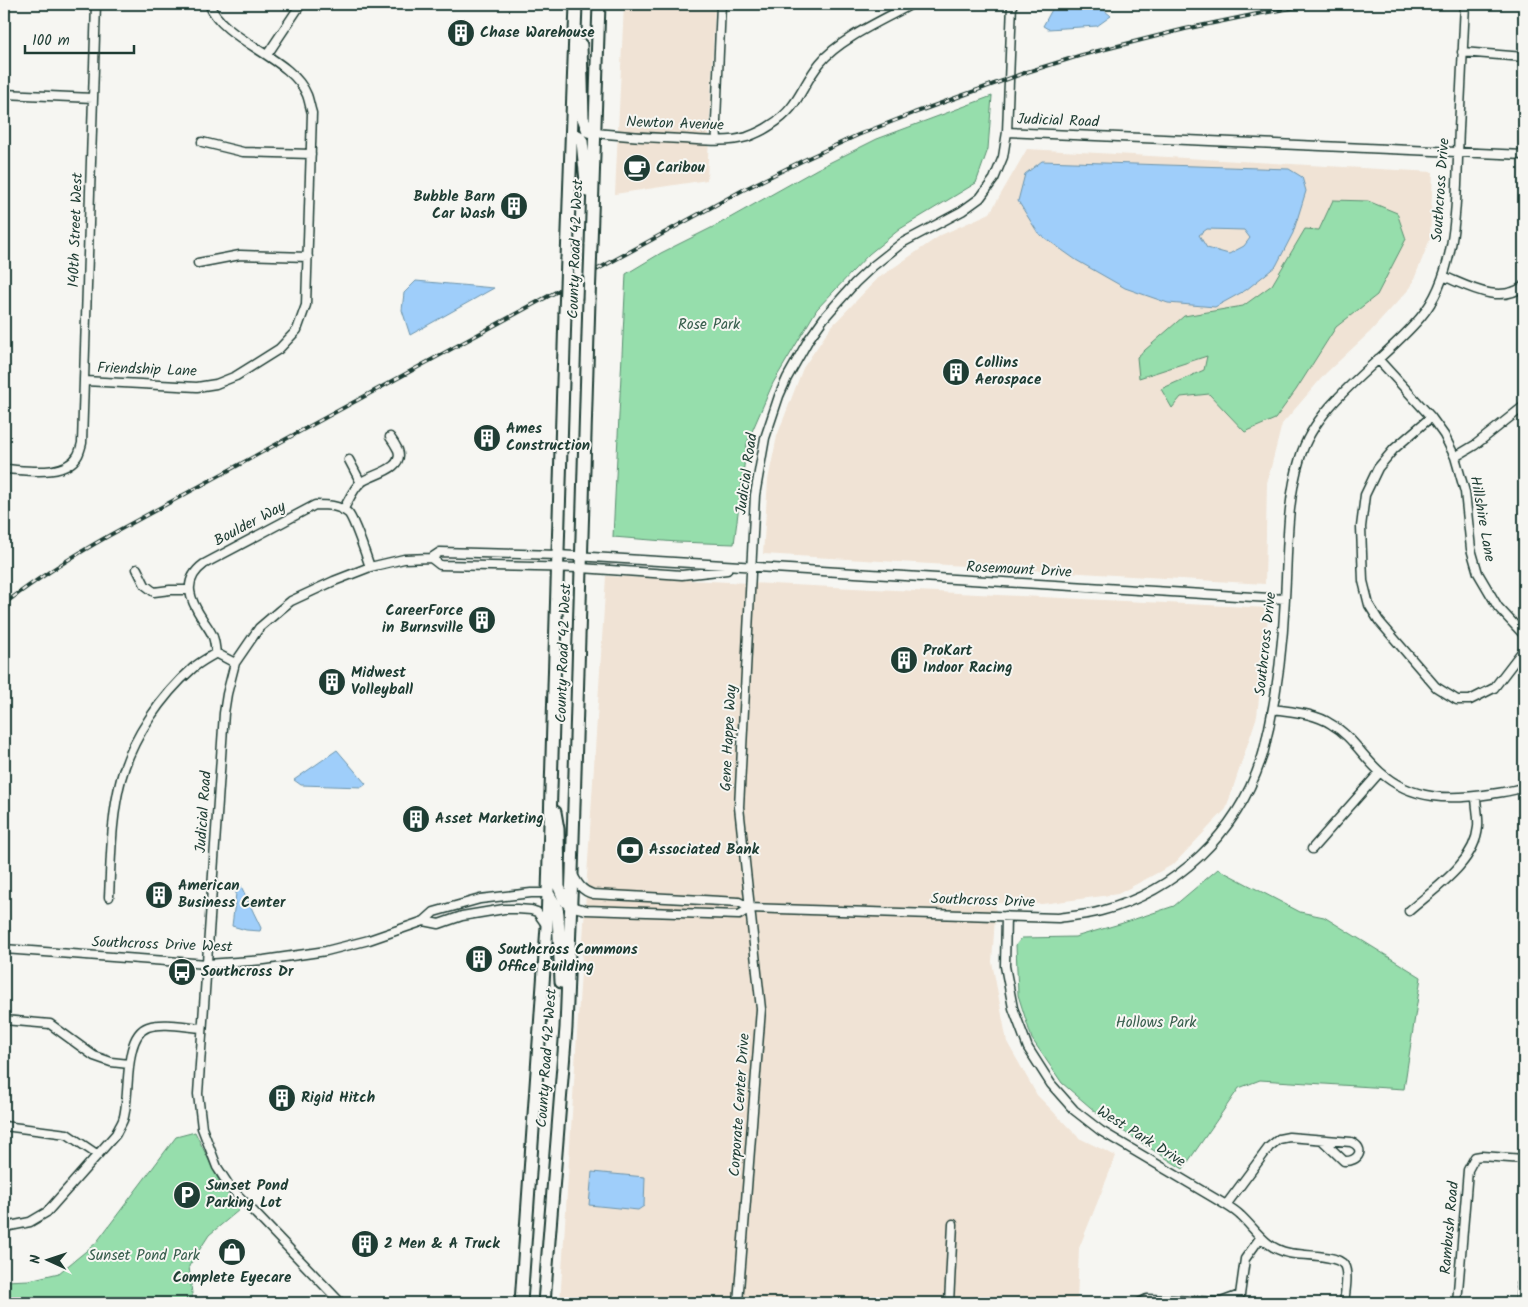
<svg xmlns="http://www.w3.org/2000/svg" width="1528" height="1307" font-family="Kalam,sans-serif">
	<style>
		.built { fill: #f0e3d5 }
		.green { fill: #96deac; stroke: #5a8e70 }
		.water { fill: #9fcefa; stroke: #6c94ab; fill-rule: evenodd }
		.lines { fill: none; stroke-linecap: round; stroke-linejoin: round }
		.minor-casing { stroke: #1f3d34; stroke-width: 11 }
		.highway-casing { stroke: #1f3d34; stroke-width: 15 }
		.minor { stroke: #f6f6f2; stroke-width: 8 }
		.highway { stroke: #f6f6f2; stroke-width: 11 }
		.rail-casing { stroke: #1f3d34; stroke-width: 4 }
		.rail { stroke: #f6f6f2; stroke-width: 2; stroke-dasharray: 5.5; stroke-linecap: butt }
		.highway-bridge-casing { stroke: #1f3d34; stroke-width: 15; stroke-linecap: butt }
		.highway-bridge { stroke: #f6f6f2; stroke-width: 11 }
		.labels { text-anchor: middle; dominant-baseline: central; stroke-width: 4; stroke-linejoin: round; paint-order: stroke }
		.poi-label { font-size: 15px; font-weight: bold; fill: #1f3d34; stroke: #f6f6f2; text-anchor: start }
		.street-label { font-size: 15px; fill: #1f3d34; stroke: #f6f6f2 }
		.park-label { font-size: 15px; fill: #375d4c; stroke: #f6f6f2 }
	</style>
	<rect width="100%" height="100%" fill="#f6f6f2"/>
	<filter id="ink" filterUnits="userSpaceOnUse"><feTurbulence type="fractalNoise" baseFrequency=".02" numOctaves="2"/><feDisplacementMap in="SourceGraphic" scale="10" xChannelSelector="R" yChannelSelector="G"/><feConvolveMatrix kernelMatrix="1 2 1 2 8 2 1 2 1" color-interpolation-filters="sRGB"/></filter>
	<g filter="url(#ink)">
		<path class="built" d="M 624,4 L 715,4 L 707,180 L 615,194 Z
			M 1027,149 L 1433,172 L 1430,239 L 1411,287 L 1370,332 L 1326,373 L 1282,424 L 1267,483 L 1265,584 L 763,554 L 768,480 L 777,436 L 803,368 L 831,327 L 877,279 L 941,235 L 990,213 Z
			M 606,576 L 1269,608 L 1257,716 L 1226,809 L 1174,864 L 1118,894 L 1042,904 L 996,903 L 992,962 L 1007,1042 L 1037,1095 L 1079,1138 L 1116,1156 L 1079,1248 L 1077,1303 L 560,1303 Z"/>
		<path class="green" d="M 992,96 L 988,149 L 976,183 L 900,229 L 869,254 L 817,309 L 773,383 L 747,443 L 734,544 L 677,542 L 613,537 L 626,274 L 661,253 L 719,224 L 817,169 L 877,139 Z
			M 1333,200 L 1368,201 L 1397,213 L 1406,239 L 1377,295 L 1336,327 L 1296,390 L 1275,419 L 1245,432 L 1209,394 L 1181,397 L 1172,408 L 1161,389 L 1204,370 L 1207,356 L 1139,378 L 1137,357 L 1184,316 L 1243,306 L 1272,285 L 1305,229 L 1319,230 Z
			M 1218,869 L 1300,912 L 1324,917 L 1421,977 L 1404,1089 L 1260,1080 L 1239,1088 L 1183,1169 L 1104,1119 L 1062,1083 L 1032,1039 L 1018,995 L 1016,945 L 1022,938 L 1075,937 L 1123,923 L 1174,906 Z
			M 195,1132 L 221,1185 L 239,1210 L 209,1235 L 189,1266 L 193,1303 L 4,1303 L 4,1281 L 29,1280 L 59,1273 L 96,1243 L 176,1137 Z"/>
		<path class="water" d="M 1055,4 L 1097,4 L 1111,16 L 1097,26 L 1048,29 L 1043,26 Z
			M 1042,161 L 1289,169 L 1302,177 L 1306,191 L 1293,233 L 1276,266 L 1246,290 L 1215,307 L 1168,303 L 1125,288 L 1076,260 L 1038,233 L 1018,201 L 1025,174 ZM 1207,229 L 1244,230 L 1250,238 L 1244,246 L 1229,254 L 1207,248 L 1199,235 Z
			M 416,281 L 494,288 L 410,335 L 402,310 L 404,293 Z
			M 337,750 L 366,784 L 362,787 L 301,785 L 294,780 Z
			M 240,884 L 261,928 L 260,931 L 246,930 L 232,926 L 237,885 Z
			M 592,1172 L 645,1177 L 644,1206 L 638,1210 L 589,1205 Z"/>
		<g class="lines">
			<g class="minor-casing">
				<path id="minor" d="M 1462,52 L 1524,57
					M 267,55 L 301,4
					M 4,94 L 93,98
					M 1007,132 L 1012,4
					M 595,133 C 624,136 653,138 682,139 C 703,140 726,143 747,137 C 755,134 764,130 771,125 C 799,108 801,86 820,63 C 839,39 885,19 912,4
					M 717,140 L 716,121 L 721,4
					M 202,142 L 243,152 L 311,154
					M 198,263 L 240,255 L 308,257
					M 1443,276 C 1468,286 1499,305 1524,286
					M 1378,359 L 1431,417 L 1444,435 L 1455,457 L 1465,492 L 1471,549 L 1478,573 L 1498,607 L 1524,635
					M 85,381 L 197,387 L 216,384 L 236,376 L 279,349 L 297,330 L 306,305 L 312,113 C 310,107 309,100 307,95 C 292,57 224,42 209,4
					M 1431,417 L 1394,449 L 1378,468 L 1365,495 L 1361,527 L 1363,581 L 1369,605 L 1379,621 L 1436,687 L 1457,700 L 1470,700 L 1494,688 L 1524,649
					M 1455,457 L 1475,445 L 1524,406
					M 349,460 L 361,483
					M 4,469 C 26,470 65,478 78,455 C 80,451 81,447 82,443 L 96,4
					M 343,510 C 348,502 353,489 360,483 C 371,474 405,470 398,450 C 396,446 393,441 390,437
					M 431,558 L 440,565 L 581,568 L 682,575 L 727,570
					M 137,569 L 145,585 L 154,592 L 170,590 L 190,590
					M 216,653 C 215,648 215,642 213,637 C 211,631 206,625 203,620 C 190,600 181,581 204,564 L 315,505 C 327,505 339,505 348,513 C 353,517 367,558 370,567
					M 1273,709 C 1292,712 1314,713 1331,724 C 1351,735 1363,757 1380,772 C 1412,801 1451,800 1491,794 C 1502,792 1514,791 1524,787
					M 1312,849 L 1380,772
					M 573,875 C 578,884 582,891 593,894 L 739,902 L 750,908 L 1058,918 C 1072,916 1087,915 1101,911 C 1177,891 1236,834 1261,760 C 1265,750 1266,739 1269,728 C 1278,686 1283,642 1285,598 C 1288,551 1286,503 1300,458 C 1316,402 1383,362 1420,318 C 1461,270 1456,189 1459,129 C 1461,87 1463,46 1465,4
					M 109,897 C 111,858 111,817 121,779 C 132,738 162,695 193,668 C 200,662 208,658 216,653 L 235,663
					M 570,906 L 586,910 L 739,915 L 750,908
					M 1409,911 C 1434,889 1475,863 1478,827 C 1479,817 1476,806 1476,796
					M 1006,916 L 1005,966 L 1013,1008 L 1028,1048 L 1051,1084 L 1074,1110 L 1101,1131 L 1226,1205 C 1231,1208 1237,1212 1241,1216 C 1257,1231 1265,1248 1289,1253 C 1302,1256 1336,1254 1344,1265 C 1349,1273 1345,1294 1344,1303
					M 424,921 L 439,924 L 462,916 L 504,909 L 517,909 L 531,910 L 537,912 L 547,926
					M 4,949 L 207,964 L 264,960 L 326,951 L 369,940 L 424,921 L 434,912 L 480,899 L 531,893 L 548,893
					M 4,1020 L 50,1024 L 94,1056 L 111,1062 L 129,1064
					M 4,1126 L 67,1134 L 98,1155
					M 1226,1205 L 1269,1147 L 1279,1139 L 1289,1137 L 1351,1142 C 1366,1148 1359,1162 1344,1161 L 1322,1140
					M 4,1226 L 10,1226 L 30,1222 L 47,1212 L 116,1134 C 118,1129 121,1125 123,1120 C 131,1098 122,1036 148,1027 C 164,1022 185,1027 202,1028
					M 341,1303 L 230,1187 L 217,1167 L 202,1128 L 198,1094 L 224,713 L 227,694 L 235,663 L 259,628 L 280,610 L 291,601 L 334,581 L 370,567 L 404,559 L 431,558 L 440,552 L 558,555 L 1285,599
					M 738,1303 L 761,1009 L 739,807 L 755,495 L 765,438 L 779,396 L 787,378 L 809,339 L 824,318 L 855,283 L 873,266 L 902,243 L 962,211 L 980,198 L 994,179 L 1003,157 L 1007,132 L 1524,155
					M 949,1303 L 953,1224
					M 1139,1303 L 1147,1299 L 1221,1302 L 1240,1295 L 1245,1259 L 1260,1238
					M 1457,1303 L 1468,1170 L 1475,1157 L 1481,1156 L 1524,1159
					M 1520,1303 L 1524,1254"/>
			</g>
			<g class="highway-casing">
				<path id="highway" d="M 581,45 L 583,118 L 588,131 L 595,133
					M 572,134 L 578,136 L 582,141 L 587,191
					M 591,245 L 599,4
					M 567,259 L 576,4
					M 555,812 L 558,829 L 559,887 L 564,899 L 570,906
					M 548,893 L 557,908 L 558,914 L 561,982
					M 521,1303 L 547,926 L 565,313
					M 544,1303 L 566,1028 L 572,873 L 589,300"/>
			</g>
			<use href="#minor" class="minor"/>
			<use href="#highway" class="highway"/>
			<g class="rail-casing">
				<path id="rail" d="M 4,604 C 38,578 73,556 110,535 L 743,190 L 804,160 L 858,135 L 914,113 L 1027,72 L 1082,55 L 1185,29 L 1257,14 L 1316,4"/>
			</g>
			<use href="#rail" class="rail"/>
			<g class="highway-bridge-casing">
				<path id="highway-bridge" d="M 589,300 L 591,245
					M 565,313 L 567,259"/>
			</g>
			<use href="#highway-bridge" class="highway-bridge"/>
		</g>
	</g>
	<defs>
		<g id="building-disc" transform="scale(1.4375)"><circle r="9.5" fill="#1f3d34" stroke="#f6f6f2"/><path d="M-4-6H4V6H1V3H-1V6H-4ZM-2.5-4.3h1.7v1.8h-1.7ZM.8-4.3h1.7v1.8H.8ZM-2.5-1h1.7V.8h-1.7ZM.8-1h1.7V.8H.8Z" fill="#fff"/></g>
		<g id="cafe-disc" transform="scale(1.4375)"><circle r="9.5" fill="#1f3d34" stroke="#f6f6f2"/><path d="M-5.5-4.5H6V0H3Q3 3.5 0 3.5H-2.5Q-5.5 3.5-5.5 0ZM3-3.2v2h1.7v-2ZM-6 4.5H4V6H-6Z" fill="#fff"/></g>
		<g id="bank-disc" transform="scale(1.4375)"><circle r="9.5" fill="#1f3d34" stroke="#f6f6f2"/><path d="M-6-4H6V4H-6ZM0-2.3a2.3 2.3 0 1 0 0 4.6a2.3 2.3 0 1 0 0-4.6Z" fill="#fff"/></g>
		<g id="bus-disc" transform="scale(1.4375)"><circle r="9.5" fill="#1f3d34" stroke="#f6f6f2"/><path d="M-5-6H5V4H4V6H2V4H-2V6H-4V4H-5ZM-3.5-4V0h7V-4ZM-3.5 1.2v1.5H-2V1.2ZM2 1.2v1.5H3.5V1.2Z" fill="#fff"/></g>
		<g id="parking-disc" transform="scale(1.4375)"><circle r="9.5" fill="#1f3d34" stroke="#f6f6f2"/><path d="M-3.5-5.5H1a3.5 3.5 0 0 1 0 7H-1V5.5H-3.5ZM-1-3.4V-.6H.8a1.4 1.4 0 0 0 0-2.8Z" fill="#fff"/></g>
		<g id="shop-disc" transform="scale(1.4375)"><circle r="9.5" fill="#1f3d34" stroke="#f6f6f2"/><path d="M-5-2.5h2.3a2.7 3.5 0 0 1 5.4 0H5L5.5 6h-11ZM-1.5-2.5h3a1.5 2.3 0 0 0-3 0Z" fill="#fff"/></g>
	</defs>
	<g fill-rule="evenodd">
		<use href="#building-disc" x="461" y="33"/>
		<use href="#cafe-disc" x="637" y="168"/>
		<use href="#building-disc" x="514" y="206"/>
		<use href="#building-disc" x="956" y="372"/>
		<use href="#building-disc" x="487" y="438"/>
		<use href="#building-disc" x="482" y="620"/>
		<use href="#building-disc" x="904" y="660"/>
		<use href="#building-disc" x="332" y="682"/>
		<use href="#building-disc" x="416" y="819"/>
		<use href="#bank-disc" x="630" y="850"/>
		<use href="#building-disc" x="159" y="895"/>
		<use href="#building-disc" x="479" y="959"/>
		<use href="#bus-disc" x="182" y="972"/>
		<use href="#building-disc" x="282" y="1098"/>
		<use href="#parking-disc" x="187" y="1195"/>
		<use href="#building-disc" x="365" y="1244"/>
		<use href="#shop-disc" x="232" y="1252"/>
	</g>
	<g class="labels">
		<g class="poi-label">
			<text x="480" y="33">Chase Warehouse</text>
			<text x="656" y="168">Caribou</text>
			<text x="495" y="197" text-anchor="end">Bubble Barn<tspan x="495" dy="17">Car Wash</tspan></text>
			<text x="975" y="363">Collins<tspan x="975" dy="17">Aerospace</tspan></text>
			<text x="506" y="429">Ames<tspan x="506" dy="17">Construction</tspan></text>
			<text x="463" y="611" text-anchor="end">CareerForce<tspan x="463" dy="17">in Burnsville</tspan></text>
			<text x="923" y="651">ProKart<tspan x="923" dy="17">Indoor Racing</tspan></text>
			<text x="351" y="673">Midwest<tspan x="351" dy="17">Volleyball</tspan></text>
			<text x="435" y="819">Asset Marketing</text>
			<text x="649" y="850">Associated Bank</text>
			<text x="178" y="886">American<tspan x="178" dy="17">Business Center</tspan></text>
			<text x="498" y="950">Southcross Commons<tspan x="498" dy="17">Office Building</tspan></text>
			<text x="201" y="972">Southcross Dr</text>
			<text x="301" y="1098">Rigid Hitch</text>
			<text x="206" y="1186">Sunset Pond<tspan x="206" dy="17">Parking Lot</tspan></text>
			<text x="384" y="1244">2 Men &amp; A Truck</text>
			<text x="232" y="1278" text-anchor="middle">Complete Eyecare</text>
		</g>
		<g class="street-label">
			<text transform="translate(1058 121) rotate(2)">Judicial Road</text>
			<text transform="translate(675 124) rotate(2)">Newton Avenue</text>
			<text transform="translate(1441 190) rotate(-86)">Southcross Drive</text>
			<text transform="translate(76 230) rotate(-88)">140th Street West</text>
			<text transform="translate(576 249) rotate(-88)">County Road 42 West</text>
			<text transform="translate(147 370) rotate(2)">Friendship Lane</text>
			<text transform="translate(747 474) rotate(-82)">Judicial Road</text>
			<text transform="translate(1482 519) rotate(80)">Hillshire Lane</text>
			<text transform="translate(250 524) rotate(-28)">Boulder Way</text>
			<text transform="translate(1019 570) rotate(3)">Rosemount Drive</text>
			<text transform="translate(1266 644) rotate(-84)">Southcross Drive</text>
			<text transform="translate(564 653) rotate(-88)">County Road 42 West</text>
			<text transform="translate(729 738) rotate(-87)">Gene Happe Way</text>
			<text transform="translate(204 812) rotate(-86)">Judicial Road</text>
			<text transform="translate(983 901) rotate(2)">Southcross Drive</text>
			<text transform="translate(162 945) rotate(2)">Southcross Drive West</text>
			<text transform="translate(547 1058) rotate(-86)">County Road 42 West</text>
			<text transform="translate(740 1105) rotate(-86)">Corporate Center Drive</text>
			<text transform="translate(1141 1137) rotate(32)">West Park Drive</text>
			<text transform="translate(1450 1228) rotate(-85)">Rambush Road</text>
		</g>
		<g class="park-label">
			<text x="709" y="325">Rose Park</text>
			<text x="1156" y="1023">Hollows Park</text>
			<text x="144" y="1256">Sunset Pond Park</text>
		</g>
	</g>
	<rect width="1528" height="1307" fill="none" stroke="#f6f6f2" stroke-width="20"/>
	<rect x="10" y="10" width="1508" height="1287" fill="none" stroke="#1f3d34" stroke-width="2" filter="url(#ink)"/>
	<g transform="translate(48 1260) rotate(273)" stroke="#f6f6f2" stroke-width="4" paint-order="stroke">
	<path d="M0-4L9 19L0 12L-9 19Z" fill="#1f3d34"/>
	<text y="-8" font-size="14" font-weight="bold" text-anchor="middle" fill="#1f3d34">N</text>
	</g>
	<path d="M25 45v8h109v-8" fill="none" stroke="#1f3d34" stroke-width="2.5"/>
	<text x="32" y="45" font-size="15" fill="#1f3d34" stroke="#f6f6f2" stroke-width="4" paint-order="stroke">100 m</text>
</svg>
